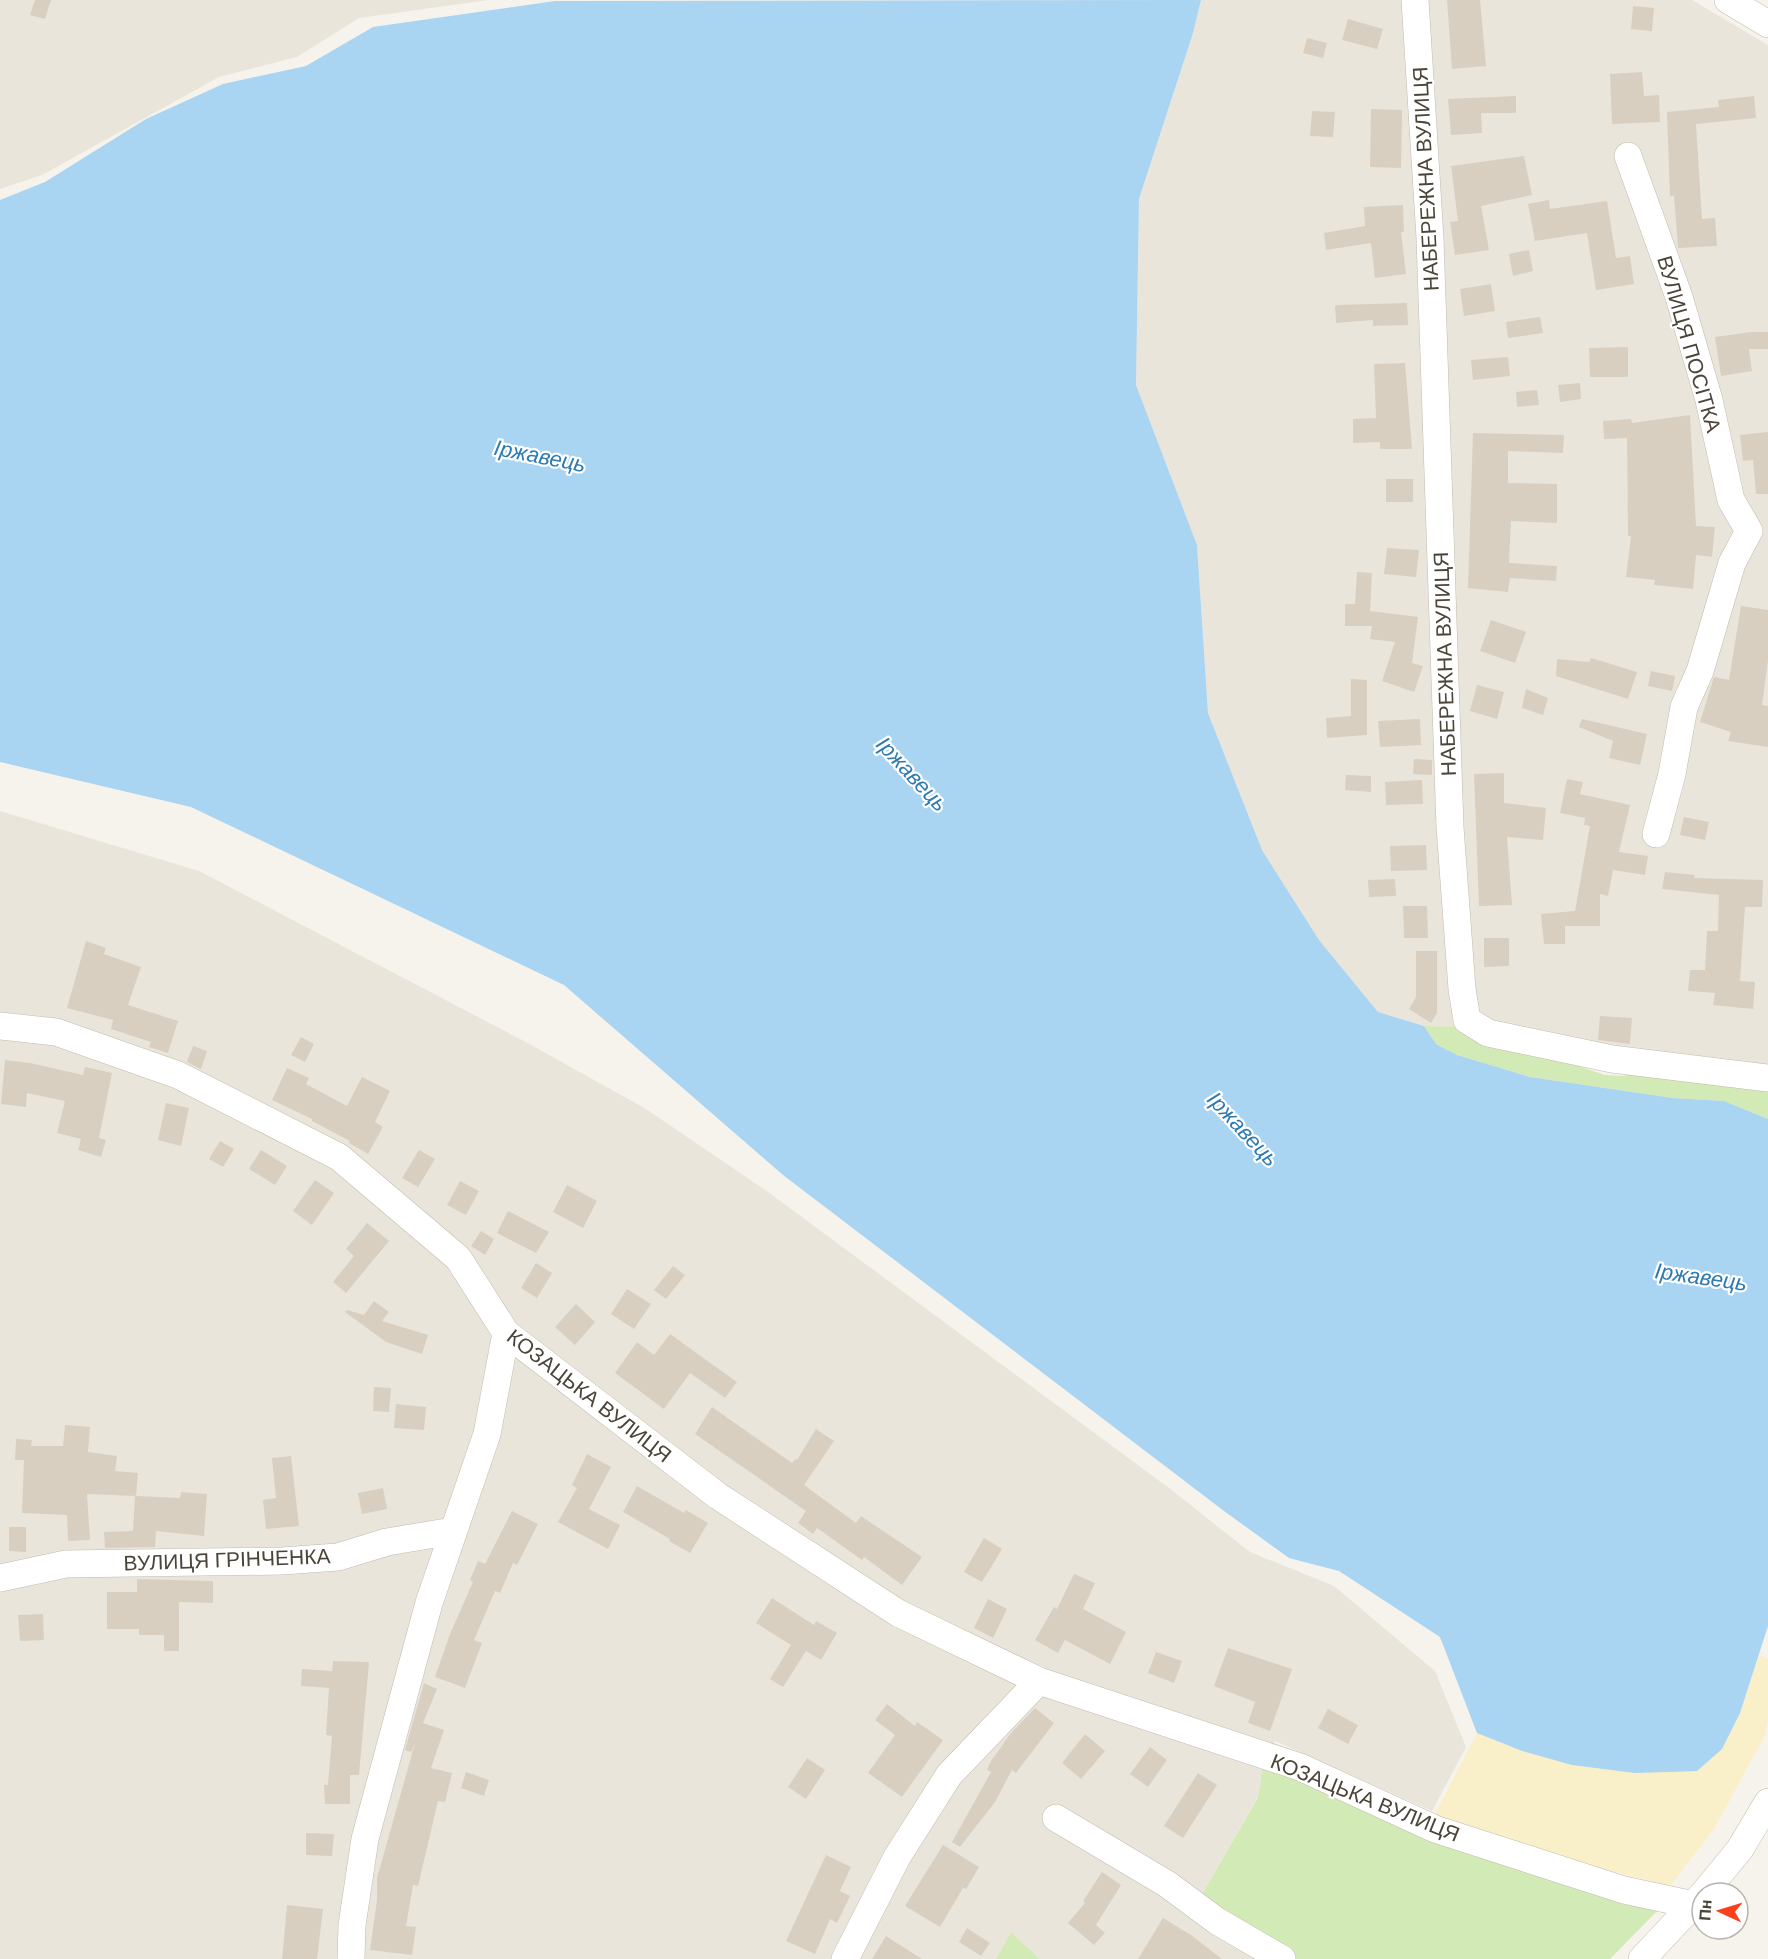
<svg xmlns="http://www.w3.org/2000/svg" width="1768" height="1959" font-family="'DM Sans',sans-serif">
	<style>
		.residential { fill: #eae5da }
		.green { fill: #d2eab5 }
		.sand { fill: #f9efc9 }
		.water { fill: #a9d4f2 }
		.building { fill: #d8cfc1 }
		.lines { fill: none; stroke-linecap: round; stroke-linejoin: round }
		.minor-casing { stroke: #c2bbae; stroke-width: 28 }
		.minor { stroke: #fff; stroke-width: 27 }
		.labels { text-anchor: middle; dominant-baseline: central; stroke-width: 4.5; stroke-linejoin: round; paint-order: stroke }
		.street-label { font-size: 21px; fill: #4b4439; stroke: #fff }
		.water-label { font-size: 22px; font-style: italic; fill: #2e7ab2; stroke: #fff }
	</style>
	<rect width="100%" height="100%" fill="#f6f3ec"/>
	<path class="residential" d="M 0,0 L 489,0 L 359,18 L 297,57 L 219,77 L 42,175 L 0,189 Z
		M 1201,0 L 1692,0 L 1768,45 L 1768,1071 L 1489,1028 L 1424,1026 L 1378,1012 L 1319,940 L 1262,850 L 1208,713 L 1197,545 L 1136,385 L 1139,199 L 1193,33 Z
		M 0,811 L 199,871 L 524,1041 L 646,1109 L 768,1192 L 1169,1488 L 1250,1552 L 1334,1586 L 1435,1671 L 1466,1747 L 1432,1811 L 1275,1741 L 1263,1763 L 1258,1796 L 1193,1910 L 1262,1959 L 1040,1959 L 1011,1932 L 996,1959 L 0,1959 Z"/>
	<path class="green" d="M 1424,1026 L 1462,1027 L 1605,1075 L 1624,1076 L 1630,1073 L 1768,1087 L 1768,1119 L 1724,1101 L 1673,1098 L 1530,1077 L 1457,1055 L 1436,1044 Z
		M 1263,1763 L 1662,1906 L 1610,1959 L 1262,1959 L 1193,1910 L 1258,1797 Z
		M 1011,1932 L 1040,1959 L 996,1959 Z"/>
	<path class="sand" d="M 1759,1655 L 1768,1659 L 1768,1720 L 1765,1735 L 1714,1829 L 1670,1886 L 1554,1856 L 1434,1816 L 1477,1733 L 1522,1751 L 1722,1749 L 1740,1713 Z"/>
	<path class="water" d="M 1201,0 L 1193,33 L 1139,199 L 1136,385 L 1197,545 L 1208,713 L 1262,850 L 1319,940 L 1378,1012 L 1424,1026 L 1436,1044 L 1457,1055 L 1530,1077 L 1673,1098 L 1724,1101 L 1768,1119 L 1768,1626 L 1740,1713 L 1722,1749 L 1697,1771 L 1635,1773 L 1572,1765 L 1522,1751 L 1477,1733 L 1440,1637 L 1339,1571 L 1289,1558 L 1224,1511 L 783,1175 L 564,985 L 191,807 L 0,762 L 0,200 L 45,182 L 146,119 L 223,84 L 306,66 L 373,27 L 555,1 Z"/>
	<path class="building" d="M 35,0 L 51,0 L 45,19 L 30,15 Z
		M 1447,0 L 1480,0 L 1486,66 L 1452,69 Z
		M 1633,6 L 1654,8 L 1652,31 L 1631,29 Z
		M 1348,19 L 1383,29 L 1377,49 L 1342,40 Z
		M 1307,38 L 1327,43 L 1323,58 L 1303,53 Z
		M 1642,72 L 1644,96 L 1659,95 L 1660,122 L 1612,124 L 1610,74 Z
		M 1516,96 L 1516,113 L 1481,113 L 1482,133 L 1451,135 L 1448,99 Z
		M 1754,96 L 1756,118 L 1696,124 L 1702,219 L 1715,218 L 1717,246 L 1678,248 L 1674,196 L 1670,196 L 1667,112 L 1719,107 L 1718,100 Z
		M 1371,109 L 1402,110 L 1401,168 L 1370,167 Z
		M 1312,111 L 1335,112 L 1333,137 L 1310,136 Z
		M 1524,156 L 1532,195 L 1481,206 L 1489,250 L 1455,255 L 1450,222 L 1458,221 L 1451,166 Z
		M 1549,200 L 1550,209 L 1607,201 L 1616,258 L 1630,256 L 1634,284 L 1596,290 L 1587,233 L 1535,241 L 1528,204 Z
		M 1403,205 L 1404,232 L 1401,232 L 1406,274 L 1375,278 L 1371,243 L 1326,250 L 1324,233 L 1365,226 L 1364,207 Z
		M 1529,250 L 1533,271 L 1513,276 L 1509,254 Z
		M 1491,284 L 1495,311 L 1464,316 L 1460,289 Z
		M 1407,303 L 1408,325 L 1373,326 L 1373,320 L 1336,323 L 1335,306 L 1337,305 Z
		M 1540,317 L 1543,333 L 1508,338 L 1506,322 Z
		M 1751,332 L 1768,332 L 1768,349 L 1749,349 L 1752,371 L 1721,376 L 1715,337 Z
		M 1628,347 L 1628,377 L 1590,377 L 1589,348 Z
		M 1508,357 L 1510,376 L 1473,380 L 1471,360 Z
		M 1405,363 L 1412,449 L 1380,449 L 1380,442 L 1353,443 L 1353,419 L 1376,418 L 1374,364 Z
		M 1580,383 L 1581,399 L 1560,402 L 1558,385 Z
		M 1537,390 L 1539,405 L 1517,407 L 1516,392 Z
		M 1690,415 L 1696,526 L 1715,527 L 1712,557 L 1696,555 L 1693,589 L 1654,585 L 1655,580 L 1626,577 L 1631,536 L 1628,536 L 1627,438 L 1604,439 L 1603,421 L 1631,419 L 1632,423 Z
		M 1768,432 L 1768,494 L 1756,494 L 1753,460 L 1743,461 L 1740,435 Z
		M 1473,433 L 1564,435 L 1563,453 L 1508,451 L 1508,483 L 1557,484 L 1557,523 L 1511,521 L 1509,563 L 1557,566 L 1556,581 L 1510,578 L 1508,592 L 1468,588 Z
		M 1386,479 L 1413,479 L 1413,502 L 1386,502 Z
		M 1387,548 L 1419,550 L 1416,577 L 1384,574 Z
		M 1357,572 L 1372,573 L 1370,611 L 1418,617 L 1412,663 L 1423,666 L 1414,692 L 1382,681 L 1395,642 L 1370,639 L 1372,626 L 1345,626 L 1345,604 L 1355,604 Z
		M 1741,606 L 1768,610 L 1768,660 L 1762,705 L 1768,706 L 1768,747 L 1728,741 L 1731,732 L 1700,722 L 1714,677 L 1729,680 Z
		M 1491,620 L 1526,632 L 1515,663 L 1480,651 Z
		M 1591,658 L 1637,672 L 1628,699 L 1556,676 L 1557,659 L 1589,662 Z
		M 1651,671 L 1675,676 L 1672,691 L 1648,686 Z
		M 1351,679 L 1367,680 L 1367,735 L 1327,738 L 1326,718 L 1351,716 Z
		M 1477,685 L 1504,692 L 1497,719 L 1470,711 Z
		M 1526,689 L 1548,698 L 1543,715 L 1522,708 Z
		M 1420,719 L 1421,745 L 1380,747 L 1378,721 Z
		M 1582,719 L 1647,734 L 1640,765 L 1609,758 L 1613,741 L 1579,727 Z
		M 1414,759 L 1432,760 L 1432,775 L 1413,774 Z
		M 1504,773 L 1504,803 L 1546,808 L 1543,840 L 1507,837 L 1512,905 L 1479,906 L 1474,774 Z
		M 1346,775 L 1371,776 L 1371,792 L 1345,790 Z
		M 1567,779 L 1583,782 L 1580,794 L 1630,805 L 1619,852 L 1648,856 L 1645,875 L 1613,870 L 1608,896 L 1600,894 L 1600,926 L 1565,926 L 1565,944 L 1544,944 L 1541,914 L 1575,911 L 1590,826 L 1584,825 L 1585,818 L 1560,813 Z
		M 1422,780 L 1423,804 L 1386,805 L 1385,782 Z
		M 1684,817 L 1709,822 L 1705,840 L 1680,835 Z
		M 1426,845 L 1427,870 L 1391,871 L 1390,846 Z
		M 1665,872 L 1695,875 L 1694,878 L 1763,880 L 1762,907 L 1745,907 L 1740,981 L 1755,982 L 1753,1009 L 1713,1005 L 1715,993 L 1688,991 L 1690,970 L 1705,970 L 1707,931 L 1718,931 L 1719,895 L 1662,889 Z
		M 1395,879 L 1396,896 L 1369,897 L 1368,880 Z
		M 1403,906 L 1427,906 L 1428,938 L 1404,938 Z
		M 1484,938 L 1509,938 L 1509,966 L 1484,967 Z
		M 86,941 L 106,948 L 104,954 L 141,967 L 128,1005 L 178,1021 L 168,1053 L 149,1047 L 151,1042 L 111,1029 L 113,1020 L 67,1008 Z
		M 1416,951 L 1437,951 L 1437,1013 L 1431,1023 L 1409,1009 L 1416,997 Z
		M 1600,1016 L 1632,1018 L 1630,1044 L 1598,1040 Z
		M 301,1037 L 314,1044 L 305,1062 L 291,1055 Z
		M 193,1046 L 207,1051 L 201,1069 L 187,1062 Z
		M 5,1060 L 30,1063 L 83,1075 L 85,1067 L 112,1073 L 99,1138 L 106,1140 L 101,1157 L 78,1150 L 81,1139 L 57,1133 L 65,1101 L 27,1093 L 26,1107 L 1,1104 Z
		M 287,1068 L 309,1078 L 306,1084 L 347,1106 L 362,1077 L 390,1091 L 375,1122 L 383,1127 L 368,1154 L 349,1143 L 350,1141 L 312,1121 L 312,1119 L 272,1100 Z
		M 166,1103 L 189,1108 L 181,1146 L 158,1140 Z
		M 220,1141 L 234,1149 L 223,1167 L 209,1159 Z
		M 261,1150 L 287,1166 L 275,1185 L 249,1169 Z
		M 419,1150 L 435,1159 L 418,1187 L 402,1178 Z
		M 315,1180 L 334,1193 L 312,1225 L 293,1211 Z
		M 460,1181 L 479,1191 L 466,1215 L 447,1205 Z
		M 567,1185 L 597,1201 L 583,1228 L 553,1212 Z
		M 508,1211 L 549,1232 L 536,1253 L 497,1233 Z
		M 367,1223 L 389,1241 L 346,1293 L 333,1282 L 354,1256 L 346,1249 Z
		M 481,1231 L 494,1239 L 485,1255 L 471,1246 Z
		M 536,1263 L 552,1273 L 537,1298 L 521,1288 Z
		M 673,1266 L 685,1275 L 666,1299 L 654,1290 Z
		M 627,1289 L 651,1304 L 634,1329 L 611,1314 Z
		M 374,1301 L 389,1312 L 382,1321 L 428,1335 L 422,1354 L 386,1342 L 345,1312 L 347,1310 L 364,1315 Z
		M 576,1304 L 595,1322 L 575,1345 L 555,1327 Z
		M 670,1334 L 737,1382 L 725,1398 L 690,1373 L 664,1409 L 615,1373 L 637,1342 L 654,1355 Z
		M 374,1387 L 391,1388 L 389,1412 L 373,1411 Z
		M 396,1404 L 426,1407 L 424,1430 L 394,1428 Z
		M 712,1407 L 792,1463 L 795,1459 L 797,1460 L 816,1429 L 834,1441 L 804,1485 L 856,1523 L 861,1516 L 922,1557 L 902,1585 L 864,1557 L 862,1560 L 817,1528 L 813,1534 L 798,1523 L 806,1511 L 695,1434 Z
		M 65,1425 L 90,1427 L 88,1452 L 117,1456 L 115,1471 L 138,1473 L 136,1496 L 180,1498 L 181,1492 L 207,1494 L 204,1536 L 156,1531 L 155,1547 L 105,1548 L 104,1532 L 133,1531 L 135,1496 L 87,1494 L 90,1540 L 68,1541 L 67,1515 L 22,1513 L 24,1460 L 15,1460 L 16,1439 L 32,1440 L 31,1446 L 63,1446 Z
		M 587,1454 L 611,1467 L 589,1509 L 620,1525 L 608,1549 L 558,1522 L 577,1488 L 572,1485 Z
		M 291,1456 L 299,1526 L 266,1529 L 263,1500 L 276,1498 L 272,1458 Z
		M 637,1486 L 684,1513 L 686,1510 L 708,1523 L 690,1553 L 669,1541 L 670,1539 L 623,1512 Z
		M 383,1488 L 387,1509 L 362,1514 L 358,1493 Z
		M 512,1511 L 538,1524 L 517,1565 L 513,1563 L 500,1593 L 495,1591 L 474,1640 L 482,1643 L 465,1688 L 435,1677 L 450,1634 L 473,1582 L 470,1580 L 478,1561 L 485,1564 Z
		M 9,1527 L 26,1527 L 26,1552 L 9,1551 Z
		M 984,1538 L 1002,1549 L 982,1582 L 964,1572 Z
		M 1074,1574 L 1095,1583 L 1083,1609 L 1126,1632 L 1110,1664 L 1065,1640 L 1058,1653 L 1035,1640 L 1054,1607 L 1057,1609 Z
		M 137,1579 L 213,1581 L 213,1603 L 179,1602 L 179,1651 L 164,1651 L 164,1635 L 139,1635 L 139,1629 L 107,1629 L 107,1592 L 137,1592 Z
		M 772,1598 L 814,1625 L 816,1621 L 837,1633 L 821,1660 L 806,1651 L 783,1687 L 770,1679 L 791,1645 L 756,1623 Z
		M 988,1599 L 1007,1609 L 993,1638 L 974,1628 Z
		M 43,1614 L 44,1640 L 20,1641 L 18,1615 Z
		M 1228,1648 L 1292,1669 L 1270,1731 L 1248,1723 L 1255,1702 L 1214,1686 Z
		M 1156,1652 L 1182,1661 L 1174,1683 L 1148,1673 Z
		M 333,1661 L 369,1662 L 359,1775 L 350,1775 L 350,1804 L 325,1804 L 324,1785 L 328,1785 L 332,1736 L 326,1735 L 329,1688 L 301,1686 L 302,1669 L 332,1671 Z
		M 424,1683 L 437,1689 L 423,1723 L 444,1730 L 431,1768 L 452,1773 L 445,1802 L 438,1801 L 418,1886 L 413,1885 L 406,1926 L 416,1927 L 412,1955 L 370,1950 L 377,1900 L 377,1878 L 415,1743 L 411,1752 L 405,1750 Z
		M 887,1704 L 915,1726 L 917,1722 L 943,1740 L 902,1797 L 868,1773 L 895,1735 L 875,1720 Z
		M 1035,1708 L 1054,1723 L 1016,1773 L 1012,1770 L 995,1802 L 960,1847 L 952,1842 L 991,1772 L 987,1770 L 991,1761 L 1011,1733 Z
		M 1328,1709 L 1358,1725 L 1348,1744 L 1318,1728 Z
		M 1085,1734 L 1105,1751 L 1081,1779 L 1062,1763 Z
		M 1150,1747 L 1167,1760 L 1148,1787 L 1130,1774 Z
		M 807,1758 L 825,1770 L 806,1799 L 788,1787 Z
		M 466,1772 L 489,1780 L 484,1796 L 461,1788 Z
		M 1198,1773 L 1217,1785 L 1183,1838 L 1164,1826 Z
		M 306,1833 L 334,1834 L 332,1856 L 306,1855 Z
		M 943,1845 L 979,1867 L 966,1889 L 963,1888 L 940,1927 L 905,1906 Z
		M 826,1855 L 851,1867 L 840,1891 L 850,1896 L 837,1923 L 830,1919 L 815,1954 L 786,1941 Z
		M 1102,1872 L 1121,1885 L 1096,1925 L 1105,1933 L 1094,1945 L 1068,1923 L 1085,1903 L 1083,1901 Z
		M 287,1905 L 323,1909 L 317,1959 L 282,1959 Z
		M 1163,1918 L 1191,1935 L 1222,1959 L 1138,1959 Z
		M 967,1928 L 990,1943 L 981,1956 L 959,1942 Z
		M 886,1936 L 922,1959 L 872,1959 Z"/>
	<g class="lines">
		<g class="minor-casing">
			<path id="minor" d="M 1415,0 L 1430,238 L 1450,827 L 1462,989 L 1467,1020 L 1488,1033 L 1612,1059 L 1768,1078
				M 1728,0 L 1768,24
				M 1628,156 L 1679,297 L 1709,400 L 1731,500 L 1749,531
				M 1656,834 L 1672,774 L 1684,707 L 1700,671 L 1732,563 L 1749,531
				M 0,1026 L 56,1032 L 178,1075 L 339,1157 L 458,1258 L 506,1333 L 718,1496 L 898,1613 L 1039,1681 L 1300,1767 L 1435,1829 L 1624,1890 L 1694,1905
				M 0,1578 L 66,1564 L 282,1561 L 338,1557 L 387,1542 L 453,1531
				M 1056,1818 L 1167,1884 L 1217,1921 L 1282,1959
				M 1704,1893 L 1740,1849 L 1768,1802
				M 351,1959 L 352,1925 L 365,1839 L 429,1603 L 487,1434 L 506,1333
				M 845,1959 L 897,1857 L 949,1775 L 1039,1681
				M 1642,1959 L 1702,1895"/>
		</g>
		<use href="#minor" class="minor"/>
	</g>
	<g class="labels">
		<g class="street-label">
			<text transform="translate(1426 179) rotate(-93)">НАБЕРЕЖНА ВУЛИЦЯ</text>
			<text transform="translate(1689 344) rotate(74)">ВУЛИЦЯ ПОСІТКА</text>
			<text transform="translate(1445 664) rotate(-92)">НАБЕРЕЖНА ВУЛИЦЯ</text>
			<text transform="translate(589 1396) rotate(38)">КОЗАЦЬКА ВУЛИЦЯ</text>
			<text transform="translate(227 1560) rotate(-2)">ВУЛИЦЯ ГРІНЧЕНКА</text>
			<text transform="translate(1365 1798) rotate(22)">КОЗАЦЬКА ВУЛИЦЯ</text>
		</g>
		<g class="water-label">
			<text transform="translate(540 456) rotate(11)">Іржавець</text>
			<text transform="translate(912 774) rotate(47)">Іржавець</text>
			<text transform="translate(1243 1129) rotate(47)">Іржавець</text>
			<text transform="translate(1701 1277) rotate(8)">Іржавець</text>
		</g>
	</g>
	<g transform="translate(1720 1911) rotate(274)"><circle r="28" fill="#ffffff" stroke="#b7b4b0" stroke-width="1.5"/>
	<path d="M0-4.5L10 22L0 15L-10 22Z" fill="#fc3f1d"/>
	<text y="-9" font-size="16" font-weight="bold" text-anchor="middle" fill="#4b4439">Пн</text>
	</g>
</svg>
